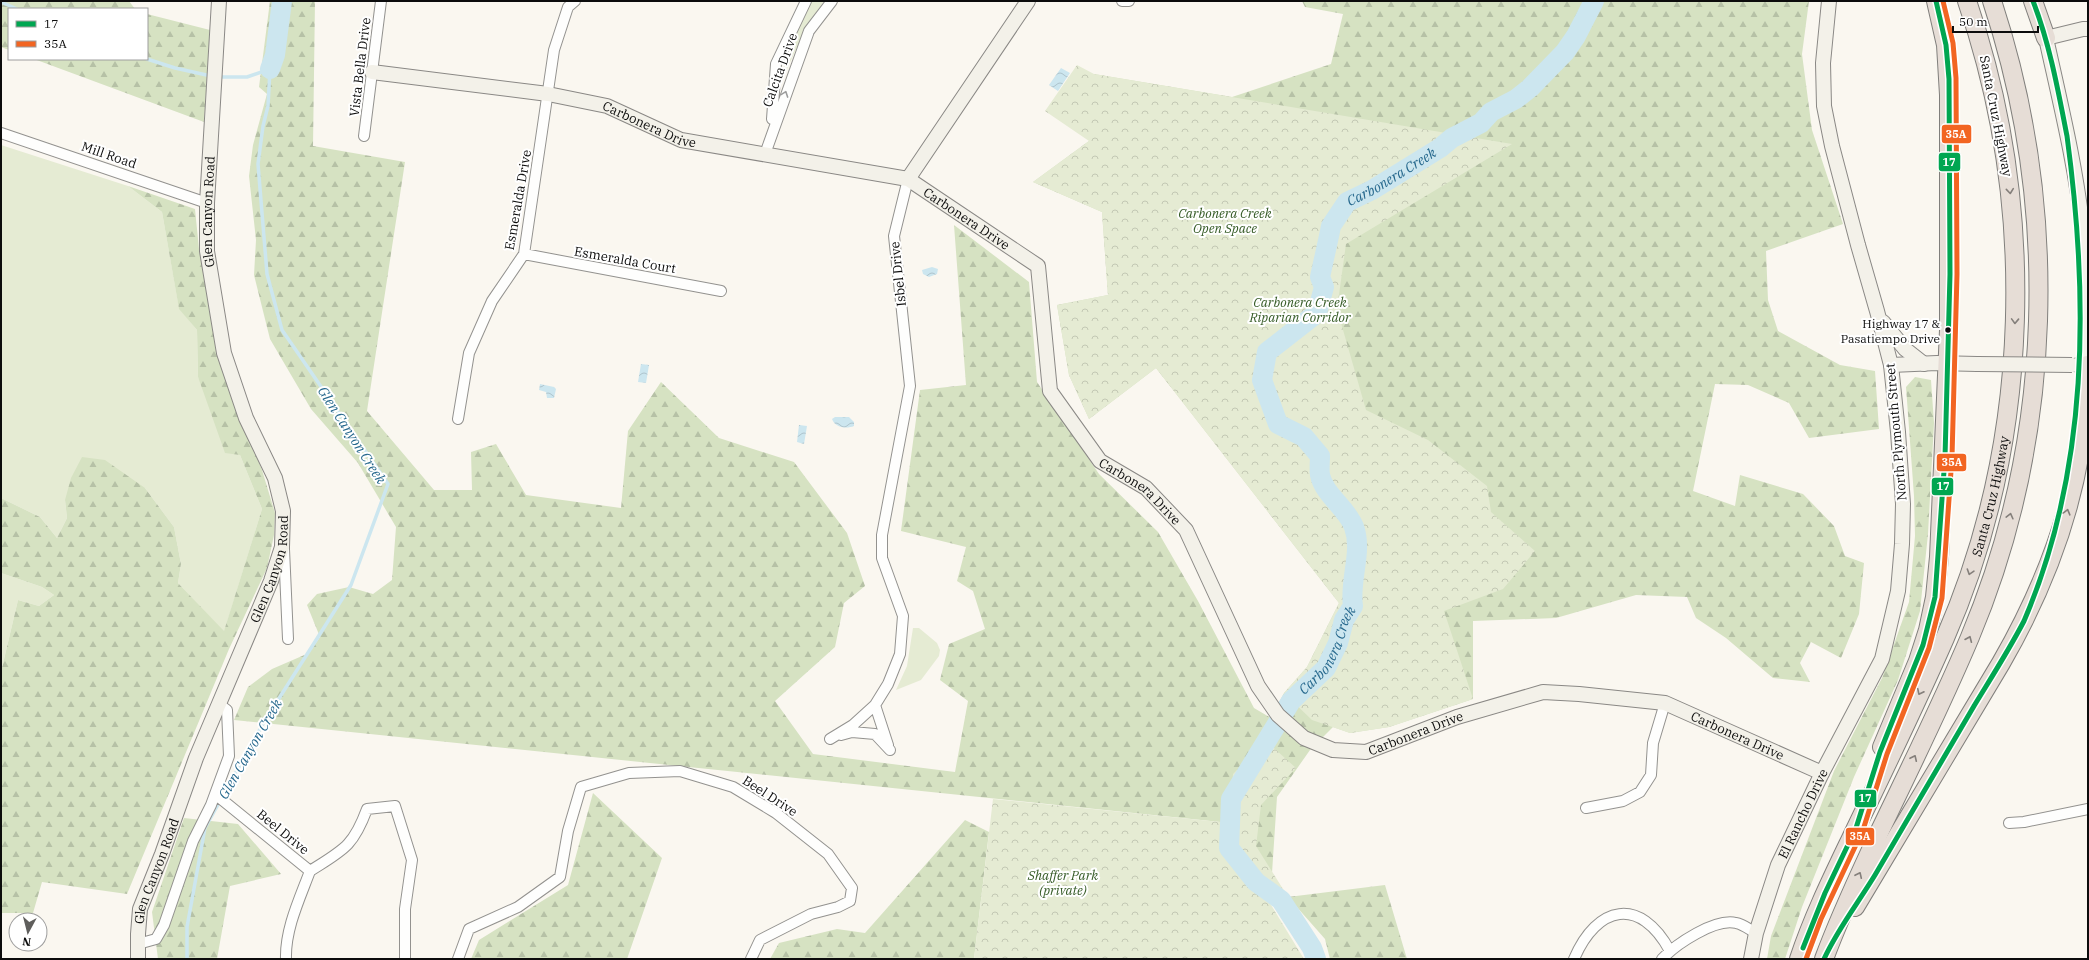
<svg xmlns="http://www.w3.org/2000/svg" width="2089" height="960" font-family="'IBM Plex Serif',serif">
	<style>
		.grass { fill: #e5ebd3 }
		.forest { fill: url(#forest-firs) }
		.park { fill: url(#park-crowns) }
		.water { fill: url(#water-waves) }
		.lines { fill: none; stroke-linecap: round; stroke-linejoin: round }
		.stream { stroke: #cce6ef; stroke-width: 3.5 }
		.river { stroke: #cce6ef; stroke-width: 20 }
		.street-casing { stroke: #93928f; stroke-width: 12 }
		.secondary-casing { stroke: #8a8885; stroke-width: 16 }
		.highway-casing { stroke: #807f7c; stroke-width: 20 }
		.street { stroke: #fefefd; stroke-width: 10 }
		.secondary { stroke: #f3f1e9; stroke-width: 14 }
		.highway { stroke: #e6ddd6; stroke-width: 18 }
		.secondary-bridge-casing { stroke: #8a8885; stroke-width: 16; stroke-linecap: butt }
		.secondary-bridge { stroke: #f3f1e9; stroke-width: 14 }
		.bus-1-casing { stroke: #fff; stroke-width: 8 }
		.bus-2-casing { stroke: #fff; stroke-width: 8 }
		.bus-1 { stroke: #00a651; stroke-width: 5 }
		.bus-2 { stroke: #f26522; stroke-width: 5 }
		.oneway { stroke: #9d9d9d }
		.oneway2 { stroke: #847f7b }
		.bus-dot { fill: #0c0c0c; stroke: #fff; stroke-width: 1.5 }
		.labels { text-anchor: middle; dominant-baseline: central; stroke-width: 4; stroke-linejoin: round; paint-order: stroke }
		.bus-label { font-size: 12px; fill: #0c0c0c; stroke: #fff; text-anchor: end }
		.street-label { font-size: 13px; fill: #0c0c0c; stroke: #fff }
		.park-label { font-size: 13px; font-style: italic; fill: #345a25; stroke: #fff }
		.water-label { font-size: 14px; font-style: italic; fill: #26688d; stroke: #fff }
		.line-badge { stroke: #fff; stroke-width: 1.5 }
		.badge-label { font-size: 11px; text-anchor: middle; font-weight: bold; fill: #fff }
	</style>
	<defs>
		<pattern id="forest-firs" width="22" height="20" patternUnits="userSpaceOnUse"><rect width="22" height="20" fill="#d6e2c2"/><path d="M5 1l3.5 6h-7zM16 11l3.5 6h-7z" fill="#b6c1a6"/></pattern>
		<pattern id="park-crowns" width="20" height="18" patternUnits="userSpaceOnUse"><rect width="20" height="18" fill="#e5ebd3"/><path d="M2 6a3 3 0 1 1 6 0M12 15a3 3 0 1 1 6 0" fill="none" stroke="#c3c8b4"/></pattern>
		<pattern id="water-waves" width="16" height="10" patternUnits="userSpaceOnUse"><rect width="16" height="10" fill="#cce6ef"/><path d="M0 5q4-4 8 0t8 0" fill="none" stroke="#aec4cc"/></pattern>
	</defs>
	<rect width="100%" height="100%" fill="#faf7f0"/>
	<path class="grass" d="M 811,1 L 824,1 L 797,47 L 782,80 L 781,78 L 789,48 Z
		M 1,145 L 128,186 L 162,212 L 179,308 L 197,330 L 198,377 L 240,455 L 262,509 L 224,632 L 178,583 L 181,564 L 174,527 L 145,488 L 65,500 L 67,518 L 57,538 L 40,517 L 1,498 Z
		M 1,573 L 42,587 L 54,595 L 39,606 L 18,600 L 1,672 Z
		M 913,628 L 919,628 L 937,643 L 940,650 L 939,656 L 921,680 L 896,690 L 907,666 Z"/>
	<path class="forest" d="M 1,1 L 129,1 L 135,9 L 9,9 L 9,50 L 1,47 Z
		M 270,1 L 315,1 L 313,146 L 405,162 L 367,411 L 434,490 L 472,490 L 471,452 L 496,444 L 526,495 L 621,508 L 628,431 L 661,382 L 719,438 L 794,462 L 847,533 L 865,586 L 844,603 L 835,647 L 775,701 L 813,754 L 955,772 L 968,701 L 940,680 L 949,644 L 985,629 L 973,591 L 957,581 L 966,547 L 901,531 L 920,390 L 966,385 L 954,225 L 1029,282 L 1037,382 L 1099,474 L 1158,532 L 1198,601 L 1254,708 L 1271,718 L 1284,693 L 1307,667 L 1339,603 L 1156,368 L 1089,419 L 1069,375 L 1057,305 L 1108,295 L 1102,212 L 1033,182 L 1089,141 L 1094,74 L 1232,97 L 1331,64 L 1343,14 L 1305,7 L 1302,1 L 1809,1 L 1802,54 L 1812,130 L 1843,224 L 1766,251 L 1768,300 L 1778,331 L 1840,365 L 1875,371 L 1879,429 L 1809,438 L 1789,403 L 1748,385 L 1715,384 L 1693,491 L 1735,506 L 1740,475 L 1803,494 L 1834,526 L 1845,556 L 1864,563 L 1859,614 L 1841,658 L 1811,642 L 1800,663 L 1810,682 L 1773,678 L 1726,638 L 1696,618 L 1687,597 L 1636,595 L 1556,618 L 1473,621 L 1473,699 L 1389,727 L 1350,733 L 1333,727 L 1310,750 L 1277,797 L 1272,873 L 1230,823 L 234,720 L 248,687 L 272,669 L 309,653 L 320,637 L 307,605 L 317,594 L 349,587 L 373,594 L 392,580 L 396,527 L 358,463 L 311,409 L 270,339 L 254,275 L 256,240 L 249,176 L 253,145 L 267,94 L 259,87 Z
		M 147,14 L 210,30 L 204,122 L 34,59 L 147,59 Z
		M 128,186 L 195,209 L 199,249 L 221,361 L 229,388 L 262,470 L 275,513 L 274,535 L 267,568 L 229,649 L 127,894 L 42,882 L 33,913 L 1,913 L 1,672 L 18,600 L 39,606 L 54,595 L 42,587 L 1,573 L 1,498 L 40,517 L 57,538 L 67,518 L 65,500 L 71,478 L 82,457 L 105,460 L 145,488 L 174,527 L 181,564 L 178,583 L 224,631 L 262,509 L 240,455 L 225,453 L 198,377 L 197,330 L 179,309 L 162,212 Z
		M 1915,377 L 1931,380 L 1934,423 L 1928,534 L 1920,611 L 1898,680 L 1854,777 L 1802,907 L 1785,959 L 1767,959 L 1771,936 L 1834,771 L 1882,678 L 1909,602 L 1915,536 L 1914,496 L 1906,387 Z
		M 593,793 L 662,858 L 627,959 L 471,959 L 479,940 L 568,885 Z
		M 184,818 L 238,824 L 281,874 L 230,886 L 217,959 L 158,959 L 152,912 Z
		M 965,820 L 989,832 L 974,959 L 770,959 L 779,943 L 837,929 L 865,933 Z
		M 1385,885 L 1407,959 L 1330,959 L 1325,939 L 1288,897 Z"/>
	<path class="park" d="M 1077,65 L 1094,74 L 1512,144 L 1346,244 L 1337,309 L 1366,410 L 1428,440 L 1487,486 L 1491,512 L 1535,551 L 1503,589 L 1444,611 L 1473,699 L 1389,727 L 1350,733 L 1312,720 L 1284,693 L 1307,667 L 1339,603 L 1156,368 L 1089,419 L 1069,375 L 1057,305 L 1108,295 L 1102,212 L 1033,182 L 1089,141 L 1045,111 Z
		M 1266,741 L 1296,768 L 1261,805 L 1256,846 L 1288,897 L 1268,900 L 1304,959 L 974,959 L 993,799 L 1230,823 L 1233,774 Z"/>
	<path class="water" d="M 1061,68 L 1070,73 L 1058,91 L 1049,85 Z
		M 932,267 L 938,269 L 937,274 L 929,277 L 923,274 L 922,270 Z
		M 641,364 L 649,365 L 646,383 L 638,382 Z
		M 540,384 L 554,387 L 556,389 L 554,398 L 547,398 L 546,392 L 539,390 Z
		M 835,417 L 849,417 L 854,422 L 854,426 C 847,429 835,428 832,419 Z
		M 799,425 L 807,426 L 804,444 L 797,442 Z"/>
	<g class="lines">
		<path class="stream" d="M 1,2 L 17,9
			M 147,59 L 175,68 L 211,76
			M 187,959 L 187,927 L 205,828 L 264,722 L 351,585 L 388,484 L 282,330 L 267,274 L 258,164 L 263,126 L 268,106 L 270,69 L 247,77 L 217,77"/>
		<g class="river">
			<path d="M 270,69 L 275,55 L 282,1"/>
			<path id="s1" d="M 1316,959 L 1312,948 L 1281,900 L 1256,882 L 1229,848 L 1231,799 L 1291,701 L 1326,668 L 1338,643 L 1344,620 L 1353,606 C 1349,580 1363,552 1354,527 C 1347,508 1324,495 1320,475 C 1319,469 1320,462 1320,456 L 1304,437 L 1278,424 L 1262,380 L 1267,352 L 1317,313 L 1324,287 L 1320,277 L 1329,236 L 1331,226 L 1347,202 L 1372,190 L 1440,148 L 1452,138 L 1481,123 L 1491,112 L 1516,99 L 1530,88 L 1565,52 L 1576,36 L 1594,1"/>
		</g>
		<g class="street-casing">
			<path id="street" d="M 1122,1 L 1129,1
				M 772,119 L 776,64 L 806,1
				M 1,133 L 207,203
				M 364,136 L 381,1
				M 765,154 L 809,31 L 832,1
				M 524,254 L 721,291
				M 458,419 L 469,353 L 492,301 L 524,254 L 554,50 L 568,7 L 575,1
				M 284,549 L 288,639
				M 875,705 L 888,745
				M 841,735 L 852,732 L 875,734 L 890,750
				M 830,739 L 853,725 L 875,705 L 888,684 L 900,654 L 903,616 L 882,558 L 882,535 L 910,386 L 894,236 L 908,179
				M 215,794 L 310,871
				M 1586,808 L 1623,801 L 1640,792 L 1651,775 L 1653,743 L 1665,703
				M 2009,823 L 2024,822 L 2088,809
				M 310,871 C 343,850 353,847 367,809 L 395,806 L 412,860 L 405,909 L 405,959
				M 138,944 L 156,939 L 164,925 L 193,841 L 211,805 L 229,756 L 227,710 L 219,704
				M 286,959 C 285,929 300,898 310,871
				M 458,959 L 469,929 L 518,907 L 560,877 L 568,831 L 581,787 L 629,773 L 680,771 L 733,787 L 776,813 L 828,854 L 852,888 L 850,901 L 838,907 L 811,914 L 760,940 L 751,959
				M 1574,959 C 1597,905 1640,896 1670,951
				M 1662,959 C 1676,944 1715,918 1736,923 C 1743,924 1750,930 1756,933"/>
		</g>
		<g class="secondary-casing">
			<g id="secondary">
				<path id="s2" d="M 372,72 L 548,94 L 607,106 L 681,140 L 908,179 L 1038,266 L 1050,391 L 1100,461 L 1146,488 L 1186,530 L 1258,686 L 1278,715 L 1304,738 L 1333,750 L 1366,752 L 1457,717 L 1543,692 L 1579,694 L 1665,703 L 1822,773"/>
				<path d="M 908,179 L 1028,1"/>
				<path d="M 1883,322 L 1905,349 L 1924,364"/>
				<path d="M 1891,365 L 1937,363 L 1977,364"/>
				<path d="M 2078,365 L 2087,365 C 2087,321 2087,276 2083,232 C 2076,166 2060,102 2046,38 L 2083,29 L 2088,29"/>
				<path id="s3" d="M 138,959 L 138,934 L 140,909 L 162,854 L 196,758 L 271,581 L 282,547 L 283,511 L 275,478 L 246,418 L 224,353 L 207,251 L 207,203 L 219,1"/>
				<path id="s4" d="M 1751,959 L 1756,933 L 1778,865 L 1822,773 L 1882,659 L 1898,591 L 1902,544 L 1903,504 L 1898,432 L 1891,365 L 1877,311 L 1858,245 L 1832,146 L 1824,106 L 1823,63 L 1829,1"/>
			</g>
		</g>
		<g class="highway-casing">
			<g id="highway">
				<path d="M 2033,1 L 2046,38"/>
				<path d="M 1882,747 L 1918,661 L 1928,630 L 1935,597 L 1939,557 L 1949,330 L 1949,95 L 1946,45 L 1936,1"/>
				<path d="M 1855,907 L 2001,663 C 2054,571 2088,471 2087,365"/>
				<path id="s5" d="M 1799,959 C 1814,914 1835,872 1855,830 C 1886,766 1917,702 1945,638 C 2032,439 2037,205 1967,1"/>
				<path d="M 1824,959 C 1839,918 1858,878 1876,839 C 1908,772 1941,706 1970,637 C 2054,437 2060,207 1992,1"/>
			</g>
		</g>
		<use href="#street" class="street"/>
		<use href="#secondary" class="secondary"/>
		<use href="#highway" class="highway"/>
		<g class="secondary-bridge-casing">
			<path id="secondary-bridge" d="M 1977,364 L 2072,365"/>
		</g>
		<use href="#secondary-bridge" class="secondary-bridge"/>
		<g class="bus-1-casing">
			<path id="bus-1" d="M 1803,948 L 1825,893 L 1856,828 L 1880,752 L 1923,645 L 1935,597 L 1945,457 L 1950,274 L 1949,79 L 1946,45 L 1936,1
				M 1824,959 C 1837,930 1858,903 1875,875 C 1908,818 1941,762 1974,706 C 1991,678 2009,650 2024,621 C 2089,470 2089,299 2067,136 C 2058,90 2050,45 2033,1"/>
		</g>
		<g class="bus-2-casing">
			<path id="bus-2" d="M 1806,959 L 1821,919 L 1863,830 L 1887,754 L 1929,648 L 1942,598 L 1952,457 L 1957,274 L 1956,78 L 1953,43 L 1943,1"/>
		</g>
		<use href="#bus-1" class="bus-1"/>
		<use href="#bus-2" class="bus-2"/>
	</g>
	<defs><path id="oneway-chevron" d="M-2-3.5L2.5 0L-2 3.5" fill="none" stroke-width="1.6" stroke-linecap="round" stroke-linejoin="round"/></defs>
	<use class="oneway" href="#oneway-chevron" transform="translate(785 94) rotate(-70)"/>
	<g class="oneway2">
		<use href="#oneway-chevron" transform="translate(2010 191) rotate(84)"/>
		<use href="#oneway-chevron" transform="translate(2015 321) rotate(92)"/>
		<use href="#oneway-chevron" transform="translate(2067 512) rotate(-75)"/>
		<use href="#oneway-chevron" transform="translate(2010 516) rotate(-76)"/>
		<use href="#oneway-chevron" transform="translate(1970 572) rotate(108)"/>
		<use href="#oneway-chevron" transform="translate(1969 639) rotate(-67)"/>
		<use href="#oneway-chevron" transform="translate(1920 692) rotate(116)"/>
		<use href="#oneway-chevron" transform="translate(1914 758) rotate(-65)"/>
		<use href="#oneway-chevron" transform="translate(1859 875) rotate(-65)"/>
	</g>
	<circle class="bus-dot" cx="1948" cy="330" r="3.5"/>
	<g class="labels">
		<g class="bus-label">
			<text x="1940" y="323">Highway 17 &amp;<tspan x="1940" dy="15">Pasatiempo Drive</tspan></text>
		</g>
		<g class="street-label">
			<text transform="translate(360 67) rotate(-83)">Vista Bella Drive</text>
			<text transform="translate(780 70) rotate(-70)">Calcita Drive</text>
			<text transform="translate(1996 116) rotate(79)">Santa Cruz Highway</text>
			<text stroke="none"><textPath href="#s2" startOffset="284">Carbonera Drive</textPath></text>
			<text transform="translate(109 155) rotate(19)">Mill Road</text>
			<text transform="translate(518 200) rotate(-80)">Esmeralda Drive</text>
			<text stroke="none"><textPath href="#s3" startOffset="787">Glen Canyon Road</textPath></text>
			<text stroke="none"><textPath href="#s2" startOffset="620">Carbonera Drive</textPath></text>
			<text transform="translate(625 260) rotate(10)">Esmeralda Court</text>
			<text transform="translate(898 274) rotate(-96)">Isbel Drive</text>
			<text transform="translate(1896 432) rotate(-95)">North Plymouth Street</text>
			<text stroke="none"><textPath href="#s2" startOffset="968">Carbonera Drive</textPath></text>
			<text stroke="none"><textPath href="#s5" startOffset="502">Santa Cruz Highway</textPath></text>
			<text stroke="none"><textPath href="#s3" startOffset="415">Glen Canyon Road</textPath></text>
			<text stroke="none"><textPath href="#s2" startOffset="1388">Carbonera Drive</textPath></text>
			<text stroke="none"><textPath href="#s2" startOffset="1724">Carbonera Drive</textPath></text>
			<text transform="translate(770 796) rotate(33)">Beel Drive</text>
			<text stroke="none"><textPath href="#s4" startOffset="155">El Rancho Drive</textPath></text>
			<text transform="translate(283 832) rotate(39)">Beel Drive</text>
			<text stroke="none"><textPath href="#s3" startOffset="91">Glen Canyon Road</textPath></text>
		</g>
		<g class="park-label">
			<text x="1225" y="213">Carbonera Creek<tspan x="1225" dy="15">Open Space</tspan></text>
			<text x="1300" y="302">Carbonera Creek<tspan x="1300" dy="15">Riparian Corridor</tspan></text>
			<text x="1063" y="875">Shaffer Park<tspan x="1063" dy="15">(private)</tspan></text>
		</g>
		<g class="water-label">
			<text stroke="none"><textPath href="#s1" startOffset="947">Carbonera Creek</textPath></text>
			<text transform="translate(352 435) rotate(57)">Glen Canyon Creek</text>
			<text stroke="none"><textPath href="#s1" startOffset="371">Carbonera Creek</textPath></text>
			<text transform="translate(250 749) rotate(-60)">Glen Canyon Creek</text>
		</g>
	</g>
	<g class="line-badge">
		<rect x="1941" y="124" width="31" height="20" rx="4" fill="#f26522"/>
		<rect x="1938" y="152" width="23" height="20" rx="4" fill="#00a651"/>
		<rect x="1936" y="453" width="31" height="19" rx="4" fill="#f26522"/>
		<rect x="1931" y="477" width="23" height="19" rx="4" fill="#00a651"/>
		<rect x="1854" y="789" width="23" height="19" rx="4" fill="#00a651"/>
		<rect x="1845" y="827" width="30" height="19" rx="4" fill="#f26522"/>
	</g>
	<g class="badge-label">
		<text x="1956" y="138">35A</text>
		<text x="1949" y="166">17</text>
		<text x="1952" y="466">35A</text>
		<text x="1943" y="490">17</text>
		<text x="1865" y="802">17</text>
		<text x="1860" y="840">35A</text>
	</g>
	<rect width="2089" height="960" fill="none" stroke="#0c0c0c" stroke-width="4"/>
	<rect x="8" y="8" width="140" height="52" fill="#ffffff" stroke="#9e9e9e"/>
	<rect x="16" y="21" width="20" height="6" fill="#00a651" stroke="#9e9e9e"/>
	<text x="44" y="28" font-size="12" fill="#0c0c0c">17</text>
	<rect x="16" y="41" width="20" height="6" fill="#f26522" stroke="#9e9e9e"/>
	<text x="44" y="48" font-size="12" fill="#0c0c0c">35A</text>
	<g transform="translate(28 932) rotate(187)"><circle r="19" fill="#ffffff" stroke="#9e9e9e"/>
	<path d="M0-3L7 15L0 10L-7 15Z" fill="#5f5e5c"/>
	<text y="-6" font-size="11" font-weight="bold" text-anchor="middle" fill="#0c0c0c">N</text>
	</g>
	<path d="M1953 26v6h85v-6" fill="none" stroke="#0c0c0c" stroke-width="2"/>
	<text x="1959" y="26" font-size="12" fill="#0c0c0c" stroke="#ffffff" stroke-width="3" paint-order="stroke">50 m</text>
</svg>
